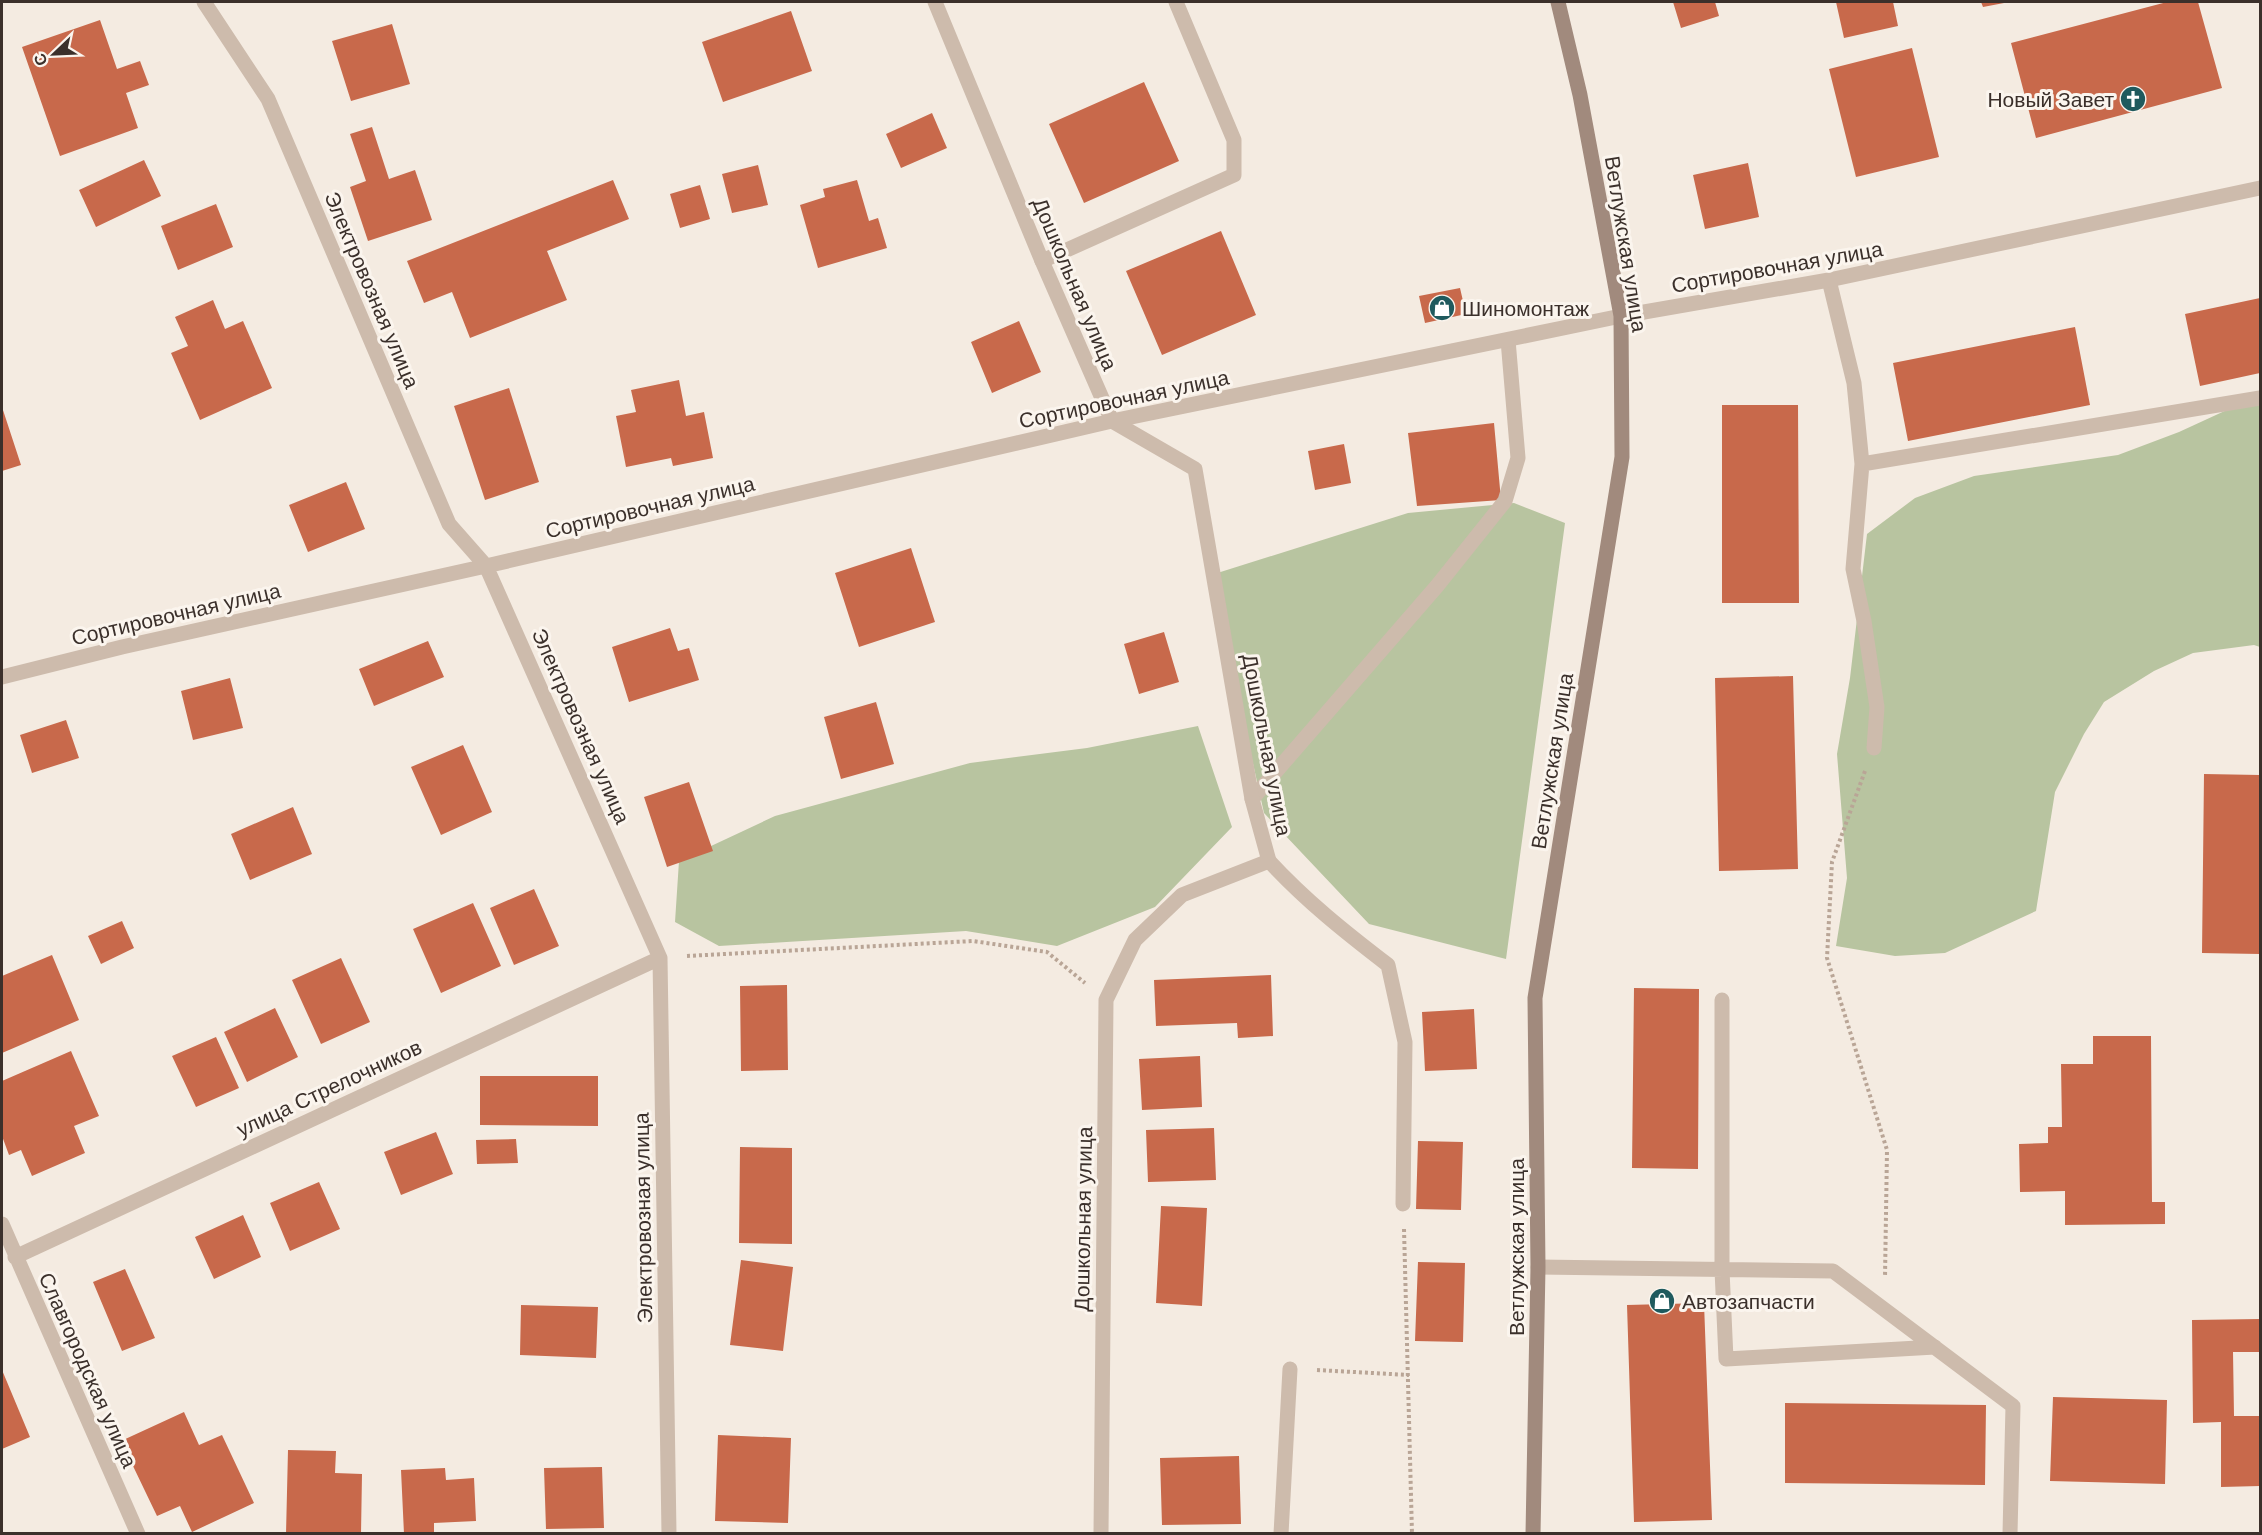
<svg xmlns="http://www.w3.org/2000/svg" width="2262" height="1535" font-family="Arial,sans-serif">
	<style>
		.green { fill: #b8c4a0 }
		.building { fill: #c8694b }
		.lines { fill: none; stroke-linecap: round; stroke-linejoin: round }
		.path { stroke: #b9a596; stroke-width: 4; stroke-dasharray: 3 3; stroke-linecap: butt }
		.lane { stroke: #cdbbac; stroke-width: 15 }
		.street { stroke: #cdbbac; stroke-width: 15 }
		.secondary { stroke: #a18a7d; stroke-width: 15 }
		.labels { text-anchor: middle; dominant-baseline: central; stroke-width: 6; stroke-linejoin: round; paint-order: stroke }
		.poi-label { font-size: 21px; fill: #3b302b; stroke: #fbf5ee; text-anchor: start }
		.street-label { font-size: 21px; fill: #3b302b; stroke: #fbf5ee }
	</style>
	<rect width="100%" height="100%" fill="#f4ebe1"/>
	<path class="green" d="M 2242,403 L 2260,404 L 2260,647 L 2254,645 L 2193,653 L 2154,671 L 2104,702 L 2084,734 L 2055,792 L 2036,911 L 1945,953 L 1895,956 L 1836,946 L 1847,878 L 1837,754 L 1850,678 L 1867,534 L 1915,498 L 1974,476 L 2118,455 L 2179,432 Z
		M 1514,503 L 1565,523 L 1506,959 L 1369,924 L 1264,813 L 1211,575 L 1408,513 Z
		M 1198,726 L 1232,827 L 1155,907 L 1057,946 L 966,931 L 719,946 L 675,922 L 679,861 L 775,816 L 970,763 L 1087,748 Z"/>
	<path class="building" d="M 1673,2 L 1715,2 L 1719,16 L 1681,28 Z
		M 1836,2 L 1893,2 L 1898,26 L 1844,38 Z
		M 1981,2 L 2004,2 L 2004,3 L 1983,7 Z
		M 2167,2 L 2198,2 L 2222,88 L 2036,138 L 2011,43 Z
		M 791,11 L 812,71 L 723,102 L 702,42 Z
		M 100,20 L 117,69 L 140,61 L 149,85 L 126,93 L 138,128 L 60,156 L 22,47 Z
		M 392,24 L 410,84 L 351,101 L 332,41 Z
		M 1912,48 L 1939,157 L 1856,177 L 1829,69 Z
		M 1144,82 L 1179,161 L 1084,203 L 1049,124 Z
		M 932,113 L 947,148 L 901,168 L 886,134 Z
		M 372,127 L 389,179 L 415,170 L 432,220 L 368,241 L 350,187 L 366,181 L 350,134 Z
		M 144,160 L 161,196 L 96,227 L 79,190 Z
		M 1748,163 L 1759,217 L 1705,229 L 1693,175 Z
		M 758,165 L 768,205 L 732,213 L 722,174 Z
		M 613,180 L 629,219 L 547,251 L 567,300 L 470,338 L 452,292 L 424,303 L 407,261 Z
		M 857,180 L 869,221 L 878,218 L 887,248 L 818,268 L 800,205 L 825,197 L 823,189 Z
		M 700,185 L 710,219 L 680,228 L 670,194 Z
		M 216,204 L 233,247 L 178,270 L 161,226 Z
		M 1221,231 L 1256,315 L 1162,355 L 1126,271 Z
		M 1460,288 L 1466,314 L 1425,323 L 1419,296 Z
		M 2260,298 L 2260,373 L 2200,386 L 2185,314 Z
		M 213,300 L 225,329 L 243,321 L 272,388 L 200,420 L 171,353 L 188,346 L 175,317 Z
		M 1019,321 L 1041,372 L 992,393 L 971,342 Z
		M 2075,327 L 2090,405 L 1908,441 L 1893,363 Z
		M 679,380 L 686,416 L 704,412 L 713,458 L 673,466 L 671,458 L 626,467 L 616,416 L 636,412 L 631,390 Z
		M 509,388 L 539,482 L 485,500 L 454,406 Z
		M 1722,405 L 1798,405 L 1799,603 L 1722,603 Z
		M 2,407 L 21,465 L 2,471 Z
		M 1494,423 L 1501,500 L 1417,506 L 1408,433 Z
		M 1344,444 L 1351,483 L 1315,490 L 1308,451 Z
		M 346,482 L 365,529 L 308,552 L 289,505 Z
		M 911,548 L 935,622 L 859,647 L 835,573 Z
		M 670,628 L 678,651 L 689,648 L 699,680 L 629,702 L 612,647 Z
		M 1164,632 L 1179,682 L 1139,694 L 1124,644 Z
		M 428,641 L 444,677 L 374,706 L 359,669 Z
		M 1793,676 L 1798,869 L 1719,871 L 1715,678 Z
		M 230,678 L 243,728 L 193,740 L 181,691 Z
		M 876,702 L 894,764 L 841,779 L 824,717 Z
		M 66,720 L 79,758 L 32,773 L 20,735 Z
		M 463,745 L 492,812 L 441,835 L 411,767 Z
		M 2204,774 L 2260,775 L 2260,954 L 2202,953 Z
		M 689,782 L 713,851 L 667,867 L 644,797 Z
		M 293,807 L 312,854 L 250,880 L 231,834 Z
		M 534,889 L 559,946 L 514,965 L 490,908 Z
		M 473,903 L 501,966 L 441,993 L 413,929 Z
		M 122,921 L 134,948 L 101,964 L 88,936 Z
		M 52,955 L 79,1020 L 2,1053 L 2,976 Z
		M 341,958 L 370,1022 L 321,1044 L 292,980 Z
		M 1271,975 L 1273,1036 L 1238,1038 L 1237,1023 L 1156,1026 L 1154,980 Z
		M 787,985 L 788,1070 L 741,1071 L 740,986 Z
		M 1634,988 L 1699,989 L 1698,1169 L 1632,1168 Z
		M 275,1008 L 298,1057 L 247,1082 L 224,1032 Z
		M 1474,1009 L 1477,1069 L 1425,1071 L 1422,1012 Z
		M 2093,1036 L 2151,1036 L 2152,1202 L 2165,1202 L 2165,1224 L 2065,1225 L 2065,1191 L 2020,1192 L 2019,1144 L 2048,1143 L 2048,1127 L 2062,1127 L 2061,1064 L 2093,1064 Z
		M 216,1037 L 239,1088 L 196,1107 L 172,1056 Z
		M 71,1051 L 99,1116 L 74,1126 L 85,1153 L 32,1176 L 21,1150 L 9,1155 L 2,1136 L 2,1081 Z
		M 1200,1056 L 1202,1107 L 1142,1110 L 1139,1059 Z
		M 480,1076 L 598,1076 L 598,1126 L 480,1125 Z
		M 1214,1128 L 1216,1180 L 1148,1182 L 1146,1130 Z
		M 436,1132 L 453,1174 L 401,1195 L 384,1152 Z
		M 516,1139 L 518,1163 L 477,1164 L 476,1140 Z
		M 1418,1141 L 1463,1142 L 1461,1210 L 1416,1209 Z
		M 740,1147 L 792,1148 L 792,1244 L 739,1243 Z
		M 319,1182 L 340,1229 L 290,1251 L 270,1203 Z
		M 1161,1206 L 1207,1208 L 1202,1306 L 1156,1303 Z
		M 243,1215 L 261,1257 L 214,1279 L 195,1237 Z
		M 741,1260 L 793,1267 L 783,1351 L 730,1345 Z
		M 1418,1262 L 1465,1263 L 1463,1342 L 1415,1341 Z
		M 125,1269 L 155,1338 L 122,1351 L 93,1282 Z
		M 1704,1303 L 1712,1520 L 1634,1522 L 1627,1305 Z
		M 521,1305 L 598,1307 L 596,1358 L 520,1355 Z
		M 2260,1319 L 2260,1352 L 2233,1352 L 2234,1416 L 2260,1416 L 2260,1486 L 2221,1487 L 2221,1422 L 2193,1423 L 2192,1320 Z
		M 2,1370 L 30,1437 L 2,1449 Z
		M 2053,1397 L 2167,1400 L 2165,1484 L 2050,1481 Z
		M 1785,1403 L 1986,1405 L 1985,1485 L 1785,1483 Z
		M 184,1412 L 199,1445 L 222,1435 L 254,1503 L 192,1532 L 180,1506 L 157,1516 L 121,1441 Z
		M 718,1435 L 791,1438 L 788,1523 L 715,1521 Z
		M 288,1450 L 336,1451 L 335,1473 L 362,1474 L 361,1534 L 286,1534 Z
		M 1239,1456 L 1241,1524 L 1162,1525 L 1160,1458 Z
		M 602,1467 L 604,1528 L 546,1529 L 544,1468 Z
		M 445,1468 L 446,1480 L 474,1478 L 476,1521 L 434,1523 L 434,1534 L 404,1534 L 401,1470 Z"/>
	<g class="lines">
		<path class="path" d="M 1865,771 L 1832,862 L 1827,958 L 1887,1150 L 1885,1277
			M 687,956 L 973,941 L 1047,952 L 1085,983
			M 1404,1229 L 1412,1534
			M 1317,1370 L 1409,1375"/>
		<path class="lane" d="M 1042,261 L 1234,175 L 1234,140 L 1176,2
			M 1829,280 L 1854,383 L 1862,464 L 1853,569 L 1864,621 L 1877,707 L 1874,748
			M 1862,464 L 2260,398
			M 1252,799 L 1437,586 L 1505,501 L 1518,458 L 1508,340
			M 1269,861 C 1306,901 1345,932 1388,965 L 1405,1042 L 1403,1204
			M 1722,1000 L 1722,1270 L 1726,1359 L 1935,1347
			M 1538,1267 L 1833,1271 L 2013,1406 L 2010,1534
			M 1281,1534 L 1290,1369"/>
		<path class="street" d="M 204,2 L 268,99 L 449,524 L 486,566 L 660,958 L 669,1534
			M 935,2 L 1042,261 L 1112,421 L 1195,469 L 1252,799 L 1269,861 L 1182,895 L 1135,940 L 1106,1000 L 1101,1534
			M 2,677 L 122,647 L 486,566 L 1112,421 L 1621,316 L 1829,280 L 2260,188
			M 2,1224 L 138,1534
			M 15,1257 L 660,958"/>
		<path class="secondary" d="M 1533,1534 L 1538,1267 L 1535,998 L 1622,457 L 1621,316 L 1580,95 L 1558,2"/>
	</g>
	<defs>
		<g id="church-disc" transform="scale(1.35)"><circle r="9.5" fill="#1f5a5e" stroke="#fbf5ee"/><path d="M-1.2-6h2.4v3.5h3.3v2.4h-3.3V6h-2.4V-.1h-3.3v-2.4h3.3Z" fill="#fff"/></g>
		<g id="shop-disc" transform="scale(1.35)"><circle r="9.5" fill="#1f5a5e" stroke="#fbf5ee"/><path d="M-5-2.5h2.3a2.7 3.5 0 0 1 5.4 0H5L5.5 6h-11ZM-1.5-2.5h3a1.5 2.3 0 0 0-3 0Z" fill="#fff"/></g>
	</defs>
	<g fill-rule="evenodd">
		<use href="#church-disc" x="2133" y="99"/>
		<use href="#shop-disc" x="1442" y="308"/>
		<use href="#shop-disc" x="1662" y="1301"/>
	</g>
	<g class="labels">
		<g class="poi-label">
			<text x="2114" y="99" text-anchor="end">Новый Завет</text>
			<text x="1462" y="308">Шиномонтаж</text>
			<text x="1682" y="1301">Автозапчасти</text>
		</g>
		<g class="street-label">
			<text transform="translate(1626 244) rotate(81)">Ветлужская улица</text>
			<text transform="translate(1777 267) rotate(-10)">Сортировочная улица</text>
			<text transform="translate(1075 284) rotate(67)">Дошкольная улица</text>
			<text transform="translate(372 290) rotate(67)">Электровозная улица</text>
			<text transform="translate(1124 399) rotate(-12)">Сортировочная улица</text>
			<text transform="translate(650 507) rotate(-13)">Сортировочная улица</text>
			<text transform="translate(176 614) rotate(-13)">Сортировочная улица</text>
			<text transform="translate(581 726) rotate(66)">Электровозная улица</text>
			<text transform="translate(1267 745) rotate(79)">Дошкольная улица</text>
			<text transform="translate(1552 761) rotate(-81)">Ветлужская улица</text>
			<text transform="translate(329 1088) rotate(-25)">улица Стрелочников</text>
			<text transform="translate(643 1218) rotate(-91)">Электровозная улица</text>
			<text transform="translate(1083 1219) rotate(-89)">Дошкольная улица</text>
			<text transform="translate(1516 1247) rotate(-90)">Ветлужская улица</text>
			<text transform="translate(88 1370) rotate(66)">Славгородская улица</text>
		</g>
	</g>
	<rect width="2262" height="1535" fill="none" stroke="#3b302b" stroke-width="6"/>
	<g transform="translate(54 54) rotate(247)" stroke="#fbf5ee" stroke-width="4.5" paint-order="stroke">
	<path d="M0-4.5L10 22L0 15L-10 22Z" fill="#3b302b"/>
	<text y="-9" font-size="16" font-weight="bold" text-anchor="middle" fill="#3b302b">С</text>
	</g>
</svg>
